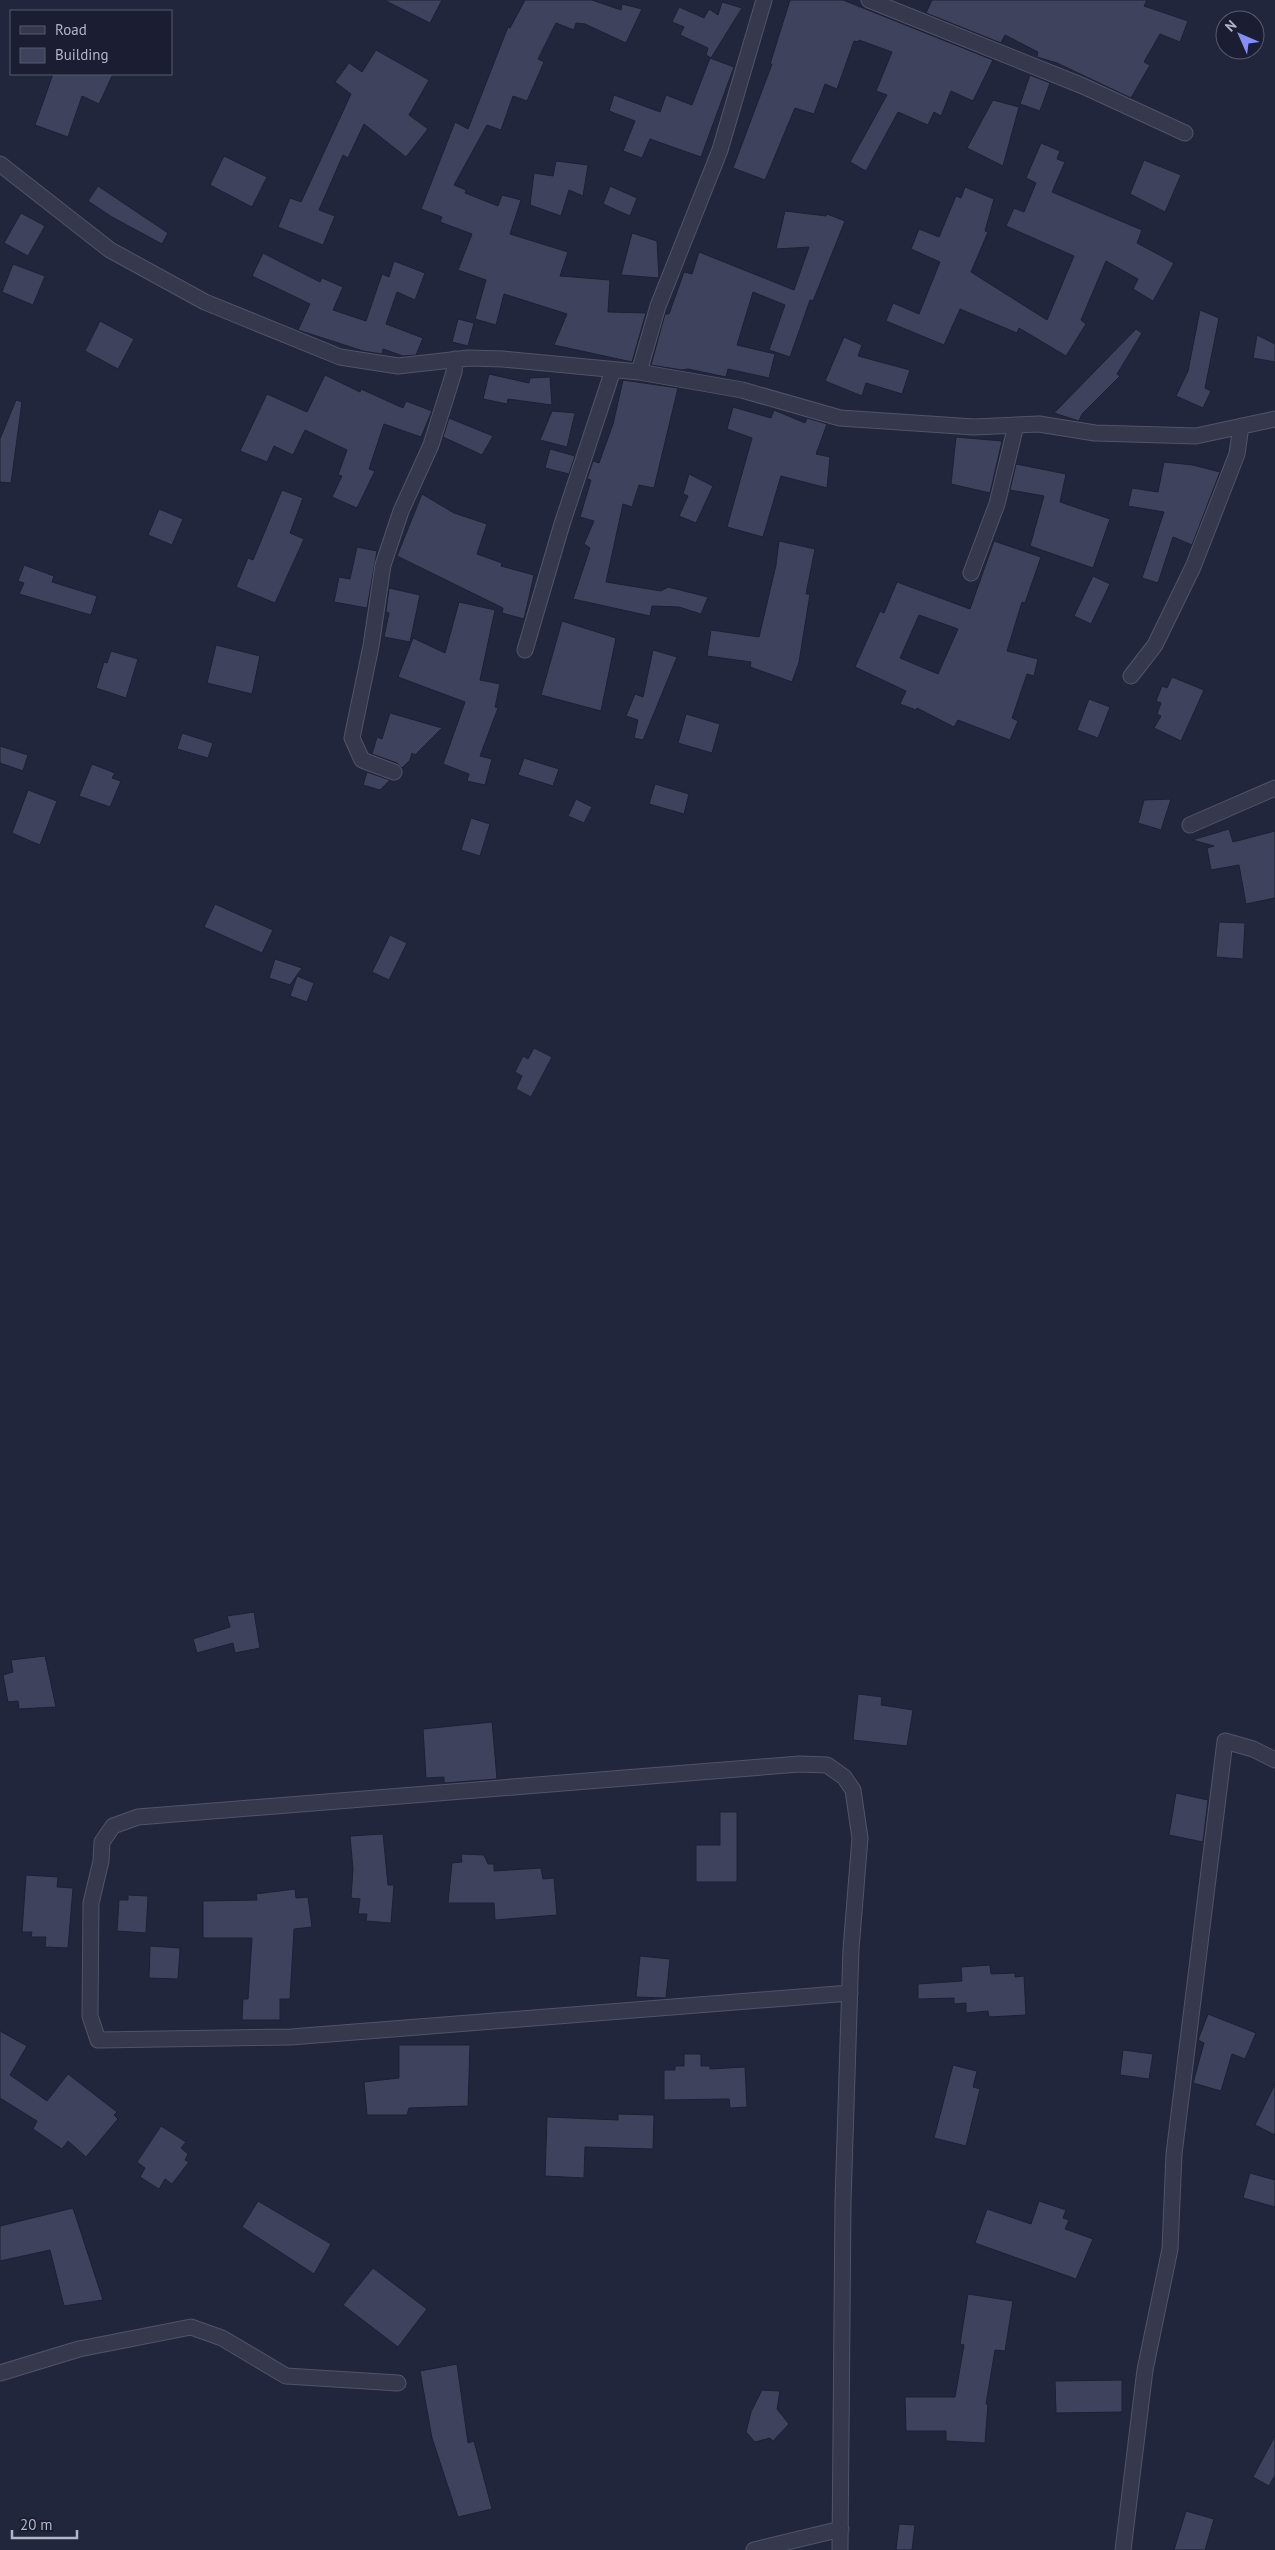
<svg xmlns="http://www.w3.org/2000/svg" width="1275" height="2550" font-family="'PT Sans',sans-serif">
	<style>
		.building { fill: #3e425d; stroke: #1d2034; fill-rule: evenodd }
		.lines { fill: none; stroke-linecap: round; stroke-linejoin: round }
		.minor-casing { stroke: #515468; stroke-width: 17 }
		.minor { stroke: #36394d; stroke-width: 15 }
	</style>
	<rect width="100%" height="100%" fill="#22263d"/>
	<path class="building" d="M 384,0 L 442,0 L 430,23 Z
		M 525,0 L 592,0 L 621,10 L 622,4 L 642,9 L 626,43 L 585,24 L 576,23 L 574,30 L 556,23 L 538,59 L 544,62 L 527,101 L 513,96 L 501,130 L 487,125 L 454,185 L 466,190 L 465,193 L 498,206 L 502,195 L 521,200 L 510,234 L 568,252 L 560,276 L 610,280 L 608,312 L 646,313 L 632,362 L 554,345 L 567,314 L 504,294 L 496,325 L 475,319 L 486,280 L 458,270 L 472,234 L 440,222 L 442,217 L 421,209 L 455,122 L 468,129 L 508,27 L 510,28 Z
		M 790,0 L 843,0 L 993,60 L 973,101 L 951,91 L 941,116 L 934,112 L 928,125 L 898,112 L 866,171 L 850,162 L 887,95 L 876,91 L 892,52 L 859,40 L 858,42 L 854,41 L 837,89 L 825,84 L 814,114 L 795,108 L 765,180 L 733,168 L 772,64 L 770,64 Z
		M 932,0 L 1147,0 L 1144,6 L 1188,21 L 1180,42 L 1160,34 L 1144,62 L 1150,65 L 1131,98 L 1057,63 L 1037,57 L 1038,52 L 1005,35 L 1001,43 L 926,13 Z
		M 722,2 L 742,8 L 711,58 L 706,55 L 708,48 L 680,35 L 684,27 L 672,22 L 679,7 L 704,18 L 709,9 L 718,15 Z
		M 376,50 L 429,80 L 409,115 L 428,129 L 406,157 L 364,124 L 348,158 L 343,155 L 319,210 L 335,216 L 323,245 L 278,227 L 290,198 L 301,202 L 351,94 L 335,82 L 349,63 L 362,72 Z
		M 710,58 L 734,67 L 701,157 L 650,139 L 642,158 L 623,151 L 635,121 L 609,111 L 614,95 L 660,112 L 666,95 L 692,105 Z
		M 53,74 L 113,74 L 99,104 L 82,96 L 68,137 L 35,125 Z
		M 1030,75 L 1050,83 L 1040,111 L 1020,104 Z
		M 993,100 L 1019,107 L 1003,166 L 967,148 Z
		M 1041,143 L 1060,151 L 1057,159 L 1065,162 L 1052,192 L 1142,230 L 1137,243 L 1174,263 L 1153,301 L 1133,289 L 1138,279 L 1106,261 L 1081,320 L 1086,324 L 1066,356 L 1019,328 L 1017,333 L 960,309 L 944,345 L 886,321 L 893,303 L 919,314 L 940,262 L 911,249 L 919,229 L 939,237 L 956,196 L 961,198 L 965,187 L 994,199 L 985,231 L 988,232 L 971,272 L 1047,320 L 1074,256 L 1006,226 L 1014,208 L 1024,212 L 1036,183 L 1026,178 Z
		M 224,156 L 267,177 L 252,207 L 210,185 Z
		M 1144,160 L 1181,175 L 1165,212 L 1130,194 Z
		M 556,161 L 588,165 L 583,196 L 569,190 L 561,216 L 530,205 L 534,173 L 553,176 Z
		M 98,186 L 168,233 L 162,244 L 112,217 L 88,201 Z
		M 610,186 L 637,198 L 630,216 L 603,204 Z
		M 785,211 L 826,216 L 827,214 L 845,221 L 813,301 L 810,300 L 790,357 L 769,350 L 785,305 L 753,292 L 737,345 L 775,354 L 769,378 L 728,369 L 726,377 L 688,369 L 682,370 L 651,365 L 665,314 L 669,314 L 684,272 L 692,274 L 699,252 L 794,290 L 809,247 L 776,249 Z
		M 21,213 L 45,226 L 28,256 L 4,243 Z
		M 632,233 L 657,241 L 659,278 L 621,275 Z
		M 263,253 L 320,282 L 322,278 L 343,287 L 333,310 L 366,321 L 382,274 L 389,277 L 394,261 L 425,273 L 415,300 L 397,292 L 386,324 L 423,338 L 416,355 L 403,356 L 383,349 L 382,354 L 363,351 L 298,330 L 310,304 L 252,276 Z
		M 13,264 L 45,276 L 33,305 L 2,292 Z
		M 1200,310 L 1219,318 L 1205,388 L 1211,391 L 1203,408 L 1176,396 L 1188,371 Z
		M 458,319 L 474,323 L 468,346 L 452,342 Z
		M 100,321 L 134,339 L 118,369 L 85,351 Z
		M 1136,329 L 1142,333 L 1117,374 L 1120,376 L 1082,414 L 1079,421 L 1054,413 Z
		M 1257,335 L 1275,344 L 1275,362 L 1253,358 Z
		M 844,337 L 862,345 L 858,356 L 910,370 L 902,394 L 866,383 L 862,396 L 825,381 Z
		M 489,374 L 529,383 L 530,378 L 550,377 L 552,405 L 508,399 L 507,404 L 483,399 Z
		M 325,375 L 360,392 L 361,389 L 403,408 L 406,401 L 432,411 L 421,437 L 384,424 L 369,469 L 375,471 L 357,508 L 332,497 L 342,476 L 338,475 L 347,450 L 305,430 L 293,455 L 274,446 L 267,462 L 240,451 L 267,394 L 307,412 Z
		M 623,380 L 678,388 L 654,488 L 639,485 L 632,507 L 623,504 L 606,582 L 661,591 L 668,587 L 708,597 L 701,614 L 679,607 L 652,606 L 650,616 L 573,599 L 590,548 L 584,544 L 594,521 L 580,517 L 591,480 L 587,479 L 593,461 L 599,463 L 613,424 Z
		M 16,400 L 22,402 L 11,483 L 0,482 L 0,439 Z
		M 733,407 L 771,418 L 774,410 L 805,423 L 807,418 L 827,424 L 816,454 L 830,457 L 827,488 L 781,476 L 763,537 L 727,527 L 752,438 L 727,429 Z
		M 552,411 L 575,413 L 567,447 L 540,440 Z
		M 449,418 L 493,436 L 482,455 L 443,437 Z
		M 956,437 L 1002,441 L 990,493 L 951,484 Z
		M 550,449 L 575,456 L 569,474 L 545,468 Z
		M 1164,462 L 1193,465 L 1220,472 L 1192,545 L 1173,537 L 1158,583 L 1142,578 L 1164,512 L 1128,506 L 1132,488 L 1158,492 Z
		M 1016,464 L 1066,474 L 1060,502 L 1110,519 L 1093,568 L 1030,546 L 1044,496 L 1010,490 Z
		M 689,474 L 713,486 L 696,523 L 679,516 L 688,496 L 683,494 Z
		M 282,490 L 303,498 L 290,533 L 304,539 L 275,603 L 236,587 L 248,558 L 253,560 Z
		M 422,494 L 454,513 L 487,524 L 477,554 L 502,563 L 501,566 L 534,575 L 524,619 L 502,613 L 503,608 L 397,556 Z
		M 159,509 L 183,519 L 172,545 L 148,535 Z
		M 779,541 L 815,549 L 806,594 L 810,594 L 799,662 L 792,682 L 750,667 L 751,662 L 707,656 L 711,630 L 759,637 L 776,565 Z
		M 994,541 L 1041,557 L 1025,603 L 1022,602 L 1007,651 L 1038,659 L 1034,676 L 1027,674 L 1012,718 L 1018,721 L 1010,740 L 958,720 L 954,727 L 917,708 L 916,710 L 900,704 L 906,691 L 855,667 L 880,611 L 884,613 L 897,582 L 970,609 ZM 919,615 L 958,629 L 938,674 L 900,658 Z
		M 357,547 L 377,551 L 367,608 L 334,602 L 339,577 L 350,579 Z
		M 24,565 L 54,576 L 52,582 L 97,596 L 91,615 L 19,594 L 24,583 L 18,581 Z
		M 1093,576 L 1110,584 L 1091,624 L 1074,616 Z
		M 389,588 L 420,595 L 410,642 L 384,637 L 389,613 L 386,612 Z
		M 459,602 L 495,610 L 480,680 L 500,684 L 495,707 L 498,708 L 480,756 L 492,759 L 485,785 L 467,781 L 469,774 L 443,764 L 465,702 L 398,677 L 413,638 L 445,653 Z
		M 562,621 L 616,638 L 601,711 L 541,695 Z
		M 216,645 L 260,656 L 252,694 L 207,683 Z
		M 653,650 L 677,657 L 643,740 L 634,738 L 638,720 L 626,716 L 635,694 L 643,697 Z
		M 111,651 L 138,659 L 126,698 L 96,688 L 104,662 L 107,663 Z
		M 1172,677 L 1204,690 L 1181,741 L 1154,728 L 1161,716 L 1157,714 L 1161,703 L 1156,701 L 1162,686 L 1167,688 Z
		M 1089,699 L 1110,707 L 1098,738 L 1077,730 Z
		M 390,713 L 442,728 L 415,755 L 412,753 L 410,760 L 402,768 L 397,763 L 372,754 L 377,737 L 382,739 Z
		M 686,714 L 720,724 L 712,753 L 678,743 Z
		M 182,733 L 213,743 L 208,758 L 177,749 Z
		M 0,746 L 28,755 L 23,771 L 0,763 Z
		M 524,758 L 559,769 L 553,786 L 518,775 Z
		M 92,764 L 115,773 L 112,778 L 121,781 L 110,807 L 79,796 Z
		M 367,772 L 390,780 L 380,790 L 363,785 Z
		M 655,784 L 689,794 L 684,814 L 649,804 Z
		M 28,790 L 57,801 L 40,845 L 12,833 Z
		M 576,799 L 592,807 L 584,823 L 568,816 Z
		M 1171,799 L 1161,830 L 1138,823 L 1144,800 Z
		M 471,818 L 490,824 L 480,856 L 461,850 Z
		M 1229,829 L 1233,842 L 1275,831 L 1275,898 L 1246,904 L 1239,865 L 1211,870 L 1207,848 L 1214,846 L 1192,840 Z
		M 215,904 L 273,930 L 262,953 L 204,927 Z
		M 1219,922 L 1245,923 L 1243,959 L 1216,957 Z
		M 390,935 L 407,943 L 389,980 L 372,972 Z
		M 275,959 L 302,968 L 290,985 L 269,978 Z
		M 297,976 L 314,983 L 307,1002 L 290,996 Z
		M 534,1048 L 552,1057 L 531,1097 L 516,1089 L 522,1076 L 515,1072 L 523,1056 L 528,1059 Z
		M 254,1612 L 260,1648 L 235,1653 L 233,1643 L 197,1653 L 193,1639 L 230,1627 L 227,1616 Z
		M 45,1656 L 56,1707 L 19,1709 L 18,1701 L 8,1702 L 3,1675 L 13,1672 L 11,1660 Z
		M 858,1694 L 882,1697 L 881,1705 L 913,1710 L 907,1746 L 853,1740 Z
		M 492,1722 L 497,1779 L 444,1783 L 444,1777 L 426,1778 L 423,1729 Z
		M 1176,1793 L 1208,1800 L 1203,1842 L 1169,1835 Z
		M 720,1812 L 737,1812 L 737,1882 L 696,1882 L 696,1845 L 720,1845 Z
		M 383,1834 L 388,1885 L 394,1885 L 391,1923 L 366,1921 L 367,1914 L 358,1914 L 360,1899 L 351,1898 L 353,1869 L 350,1836 Z
		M 461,1854 L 484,1855 L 488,1864 L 494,1864 L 494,1871 L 541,1868 L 543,1879 L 554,1878 L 557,1915 L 495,1920 L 494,1903 L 448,1903 L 452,1863 L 462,1862 Z
		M 26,1875 L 58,1877 L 57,1887 L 73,1888 L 68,1948 L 45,1947 L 46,1937 L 31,1937 L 32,1932 L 22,1932 Z
		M 295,1889 L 296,1898 L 308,1897 L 312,1927 L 294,1929 L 290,1999 L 280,1999 L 280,2020 L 242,2020 L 243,1999 L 248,1999 L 252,1938 L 203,1938 L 203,1901 L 257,1900 L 256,1894 Z
		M 128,1895 L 148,1896 L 146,1933 L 117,1931 L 119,1900 L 128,1900 Z
		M 150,1946 L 180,1948 L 178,1979 L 149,1978 Z
		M 640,1956 L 670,1959 L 666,1998 L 636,1997 Z
		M 990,1965 L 991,1974 L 1015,1973 L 1015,1977 L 1024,1976 L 1026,2015 L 989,2017 L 988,2011 L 966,2013 L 966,2003 L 954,2004 L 954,1998 L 918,1999 L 918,1984 L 962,1981 L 961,1967 Z
		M 1208,2014 L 1256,2033 L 1245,2059 L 1232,2054 L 1221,2091 L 1193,2083 L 1204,2043 L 1198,2040 Z
		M 0,2031 L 27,2046 L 10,2075 L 47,2101 L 68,2074 L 117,2112 L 114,2115 L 118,2119 L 86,2157 L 68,2141 L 62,2149 L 33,2129 L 37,2121 L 0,2098 Z
		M 399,2045 L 470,2045 L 468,2106 L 409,2108 L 407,2115 L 367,2115 L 364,2082 L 399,2078 Z
		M 1123,2050 L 1153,2054 L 1149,2079 L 1120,2075 Z
		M 684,2054 L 701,2054 L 701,2066 L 710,2066 L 710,2069 L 745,2067 L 747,2107 L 730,2108 L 729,2099 L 664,2100 L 664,2070 L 675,2070 L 675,2066 L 684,2066 Z
		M 953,2065 L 977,2071 L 973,2087 L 980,2089 L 966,2146 L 934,2138 Z
		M 1275,2084 L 1275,2135 L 1255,2125 Z
		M 618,2114 L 654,2115 L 653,2149 L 585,2147 L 584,2178 L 545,2176 L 547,2117 L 618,2120 Z
		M 161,2126 L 186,2142 L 181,2148 L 188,2154 L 185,2160 L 189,2162 L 172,2184 L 165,2179 L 159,2189 L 140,2177 L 145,2168 L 137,2162 Z
		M 1250,2173 L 1275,2180 L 1275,2207 L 1243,2198 Z
		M 258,2201 L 331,2244 L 314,2274 L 242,2227 Z
		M 1039,2201 L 1066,2210 L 1063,2218 L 1069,2220 L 1065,2229 L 1093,2239 L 1076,2279 L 975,2243 L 987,2209 L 1031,2224 Z
		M 73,2208 L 103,2300 L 64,2306 L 50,2250 L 0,2261 L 0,2226 Z
		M 373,2268 L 427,2309 L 398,2347 L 343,2305 Z
		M 968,2294 L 1013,2301 L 1005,2351 L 995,2350 L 986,2404 L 988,2404 L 985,2443 L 946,2441 L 946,2431 L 906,2431 L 905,2397 L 955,2397 L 964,2345 L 960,2344 Z
		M 457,2364 L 468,2443 L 474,2441 L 492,2509 L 458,2517 L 432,2438 L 420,2371 Z
		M 1122,2380 L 1122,2412 L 1056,2413 L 1055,2381 Z
		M 762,2390 L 780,2391 L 777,2409 L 789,2424 L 773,2441 L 770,2438 L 755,2442 L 746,2432 L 751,2412 Z
		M 1275,2436 L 1275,2475 L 1269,2486 L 1253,2477 Z
		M 1186,2511 L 1214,2519 L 1205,2550 L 1174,2550 Z
		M 899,2524 L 915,2525 L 912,2550 L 896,2550 Z"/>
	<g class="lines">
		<g class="minor-casing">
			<path id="minor" d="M 869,0 L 1083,86 L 1185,133
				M 0,164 L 110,250 L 205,302 L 340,357 L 398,366 L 469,358 L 503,359 L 639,372 L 742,390 L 840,418 L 974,427 L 1039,424 L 1095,433 L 1196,436 L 1275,419
				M 639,372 L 658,306 L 720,150 L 764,0
				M 971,573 L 997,504 L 1016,425
				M 525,650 L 562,524 L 613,370
				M 1131,676 L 1155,645 L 1193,567 L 1237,454 L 1241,426
				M 394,772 L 362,760 L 352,738 L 371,646 L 383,565 L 401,511 L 431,445 L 454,372 L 455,359
				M 1190,825 L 1275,788
				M 0,2373 L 79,2349 L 191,2327 L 222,2338 L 286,2376 L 398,2383
				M 754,2550 L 841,2529
				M 840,2550 L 843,2201 L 851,1949 L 860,1838 L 853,1790 L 844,1777 L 827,1765 L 800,1764 L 138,1817 L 113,1826 L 102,1842 L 101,1861 L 91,1903 L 90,2016 L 98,2040 L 291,2037 L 850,1993
				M 1123,2550 L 1145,2370 L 1170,2249 L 1174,2154 L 1225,1741 L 1253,1749 L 1275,1760"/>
		</g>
		<use href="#minor" class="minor"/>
	</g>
	<rect x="10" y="10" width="162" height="65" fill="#1b1e32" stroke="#575a6e"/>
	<rect x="20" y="26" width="25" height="8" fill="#36394d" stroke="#575a6e"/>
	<text x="55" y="35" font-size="15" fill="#b2b4c8">Road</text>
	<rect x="20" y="48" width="25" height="15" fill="#3e425d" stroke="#575a6e"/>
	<text x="55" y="60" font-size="15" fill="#b2b4c8">Building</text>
	<g transform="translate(1240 35) rotate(315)"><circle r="24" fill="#1b1e32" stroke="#575a6e"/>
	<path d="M0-4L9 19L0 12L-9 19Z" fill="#838efb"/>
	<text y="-8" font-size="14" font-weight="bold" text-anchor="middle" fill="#b2b4c8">N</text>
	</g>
	<path d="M12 2530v8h65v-8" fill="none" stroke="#b2b4c8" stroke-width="2.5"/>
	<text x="20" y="2530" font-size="15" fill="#b2b4c8" stroke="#1b1e32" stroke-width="4" paint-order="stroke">20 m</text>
</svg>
